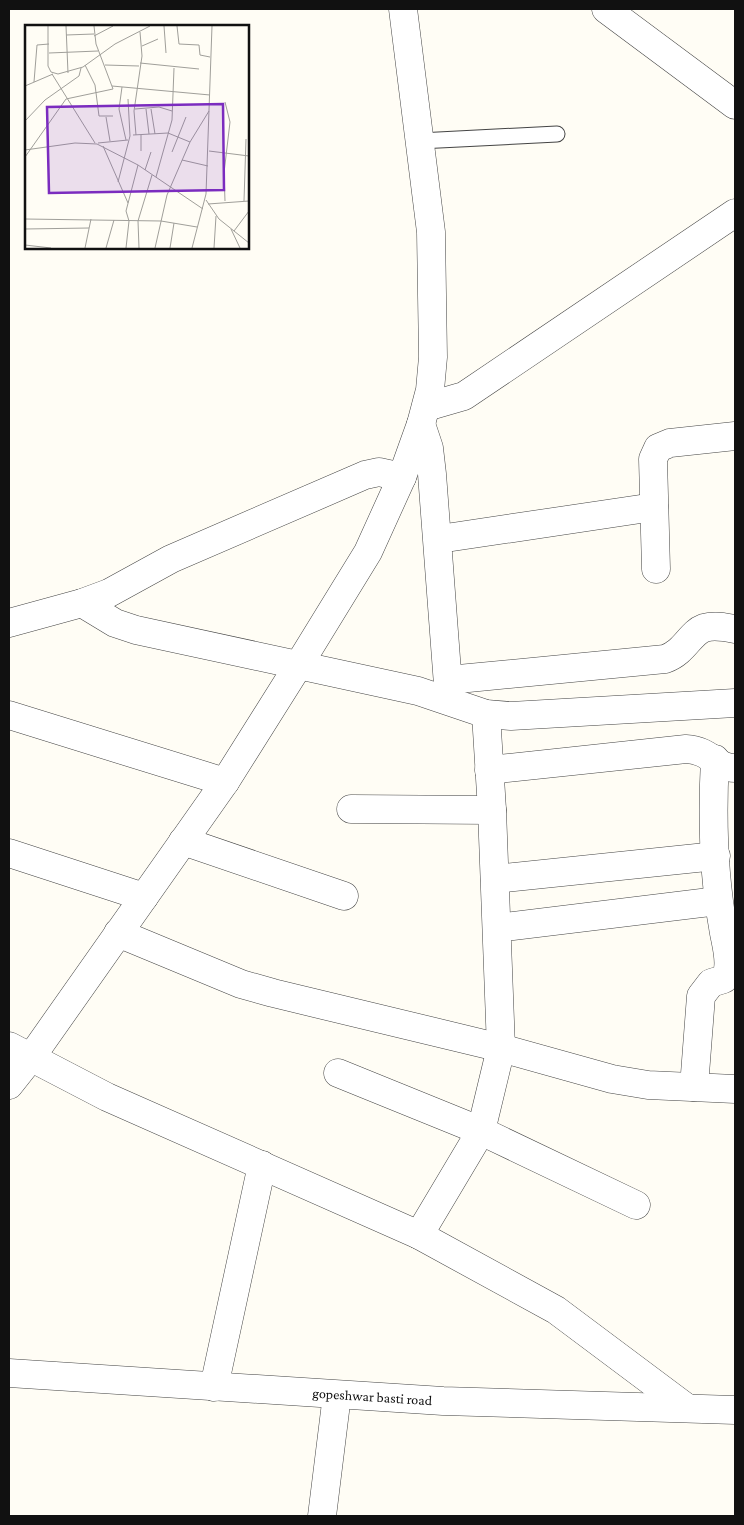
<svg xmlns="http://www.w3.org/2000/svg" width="744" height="1525" font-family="'Crimson Pro',serif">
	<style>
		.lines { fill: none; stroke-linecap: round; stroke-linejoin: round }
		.lane-casing { stroke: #444; stroke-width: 17 }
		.street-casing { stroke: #444; stroke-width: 29 }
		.lane { stroke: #fff; stroke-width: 15 }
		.street { stroke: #fff; stroke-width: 28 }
		.labels { text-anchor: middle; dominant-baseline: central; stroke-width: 5; stroke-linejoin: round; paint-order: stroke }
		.street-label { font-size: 14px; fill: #111; stroke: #fff }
		.inset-road { fill: none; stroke: #a09f9a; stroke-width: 1 }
		.view { fill: #7b2cbf; fill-opacity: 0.15; stroke: #7b2cbf; stroke-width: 2.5 }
		.inset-edge { fill: none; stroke: #111; stroke-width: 2.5 }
	</style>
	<rect width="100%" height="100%" fill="#fffdf5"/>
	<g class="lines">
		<g class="lane-casing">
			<path id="lane" d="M 419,141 L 557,134"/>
		</g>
		<g class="street-casing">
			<g id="street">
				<path d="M 606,9 L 735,105"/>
				<path d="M 426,407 L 464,396 L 735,213"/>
				<path d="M 421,424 L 429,448 L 432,474 L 449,698"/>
				<path d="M 439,539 L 654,507"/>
				<path d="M 656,569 L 653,459 L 658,448 L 670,443 L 735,436"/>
				<path d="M 82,603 L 115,623 L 136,630 L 418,691 L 486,714 L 511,716 L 735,703"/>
				<path d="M 9,623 L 82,603 L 109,593 L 171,559 L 365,475 L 379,472 L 402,477"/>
				<path d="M 448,680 L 665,659 C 685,652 690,633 704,628 C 714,625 725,627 735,629"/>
				<path d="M 9,715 L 225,782"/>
				<path d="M 489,770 L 686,749 C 711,750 715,768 735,768"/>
				<path d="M 351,809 L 492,810"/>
				<path d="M 183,841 L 344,896"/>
				<path d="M 9,853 L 144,897"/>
				<path d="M 495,879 L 716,856"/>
				<path d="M 497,928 L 718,901"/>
				<path d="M 118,933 L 241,984 L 273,993 L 501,1048 L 612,1079 L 648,1085 L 735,1089"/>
				<path d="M 9,1046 L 107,1097 L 419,1235 L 556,1310 L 687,1408"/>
				<path d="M 338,1073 L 481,1131 L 636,1205"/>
				<path d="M 9,1085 L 32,1056 L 225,782 L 298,666 L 368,552 L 402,477 L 421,424 L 430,390 L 433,357 L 431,232 L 403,9"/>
				<path d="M 694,1087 L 701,996 L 711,983 L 724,979 C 734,966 725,943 723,927 C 713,872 712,815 715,759"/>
				<path d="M 419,1235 L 481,1131 L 501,1048 L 492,810 L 486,714"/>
				<path id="s1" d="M 9,1373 L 443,1401 L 735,1410"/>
				<path d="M 214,1387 L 262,1165"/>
				<path d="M 322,1516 L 337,1395"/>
			</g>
		</g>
		<use href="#lane" class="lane"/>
		<use href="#street" class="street"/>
	</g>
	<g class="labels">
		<g class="street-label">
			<text stroke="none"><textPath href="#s1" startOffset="364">gopeshwar basti road</textPath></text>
		</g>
	</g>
	<g transform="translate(25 25)">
		<rect width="224" height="224" fill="#fffdf5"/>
		<path class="inset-road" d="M 23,1 L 23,41 L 26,47 L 33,49 L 58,42 L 90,19 L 125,1M 41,1 L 43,48M 139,1 L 141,28M 152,1 L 154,19 L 174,20 L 175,30 L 185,32M 41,10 L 69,9M 69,11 L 88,1M 117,21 L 133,14M 24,28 L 73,26M 115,38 L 174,44M 60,40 L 70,60 L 74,91 L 88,91M 80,40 L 114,41M 27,49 L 70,118M 9,57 L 12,20 L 24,19M 0,61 L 28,49M 87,61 L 185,70M 97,62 L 94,84 L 101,115M 110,84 L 134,82 L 147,86M 121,84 L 124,109M 126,84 L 130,109M 81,92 L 85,116M 0,96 L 20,75 L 54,51 L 56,43M 108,110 L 143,108 L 165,117M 111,110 L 109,86 L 117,31 L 115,7M 116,110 L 116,126M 73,118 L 103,115M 78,121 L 103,178M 0,125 L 50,118 L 72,119 L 113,140 L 178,184M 184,126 L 224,131M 147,127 L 161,92M 0,132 L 41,74 L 88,64 L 71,19 L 69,1M 157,135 L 183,141M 120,145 L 126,127M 131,152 L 147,95 L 149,43M 93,157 L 105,111 L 103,74M 181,175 L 194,194 L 224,218M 200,176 L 199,148 L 205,97 L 200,77M 219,176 L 221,114M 183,179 L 224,176M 0,194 L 136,196 L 172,202M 0,204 L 64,203M 206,204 L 215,223M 209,206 L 224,186M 0,220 L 26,223M 60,223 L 66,194M 81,223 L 89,195M 101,223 L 104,196 L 101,186 L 113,140M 114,223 L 113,196 L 127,150M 130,223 L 142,170 L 165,117 L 184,86M 145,223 L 149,198M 167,223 L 181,169 L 187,1M 189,223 L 191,191"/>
		<path class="view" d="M 198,79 L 199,165 L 24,168 L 22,82 Z"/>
		<rect width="224" height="224" class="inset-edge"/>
	</g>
	<rect width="744" height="1525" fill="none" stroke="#111111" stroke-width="20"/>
</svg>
